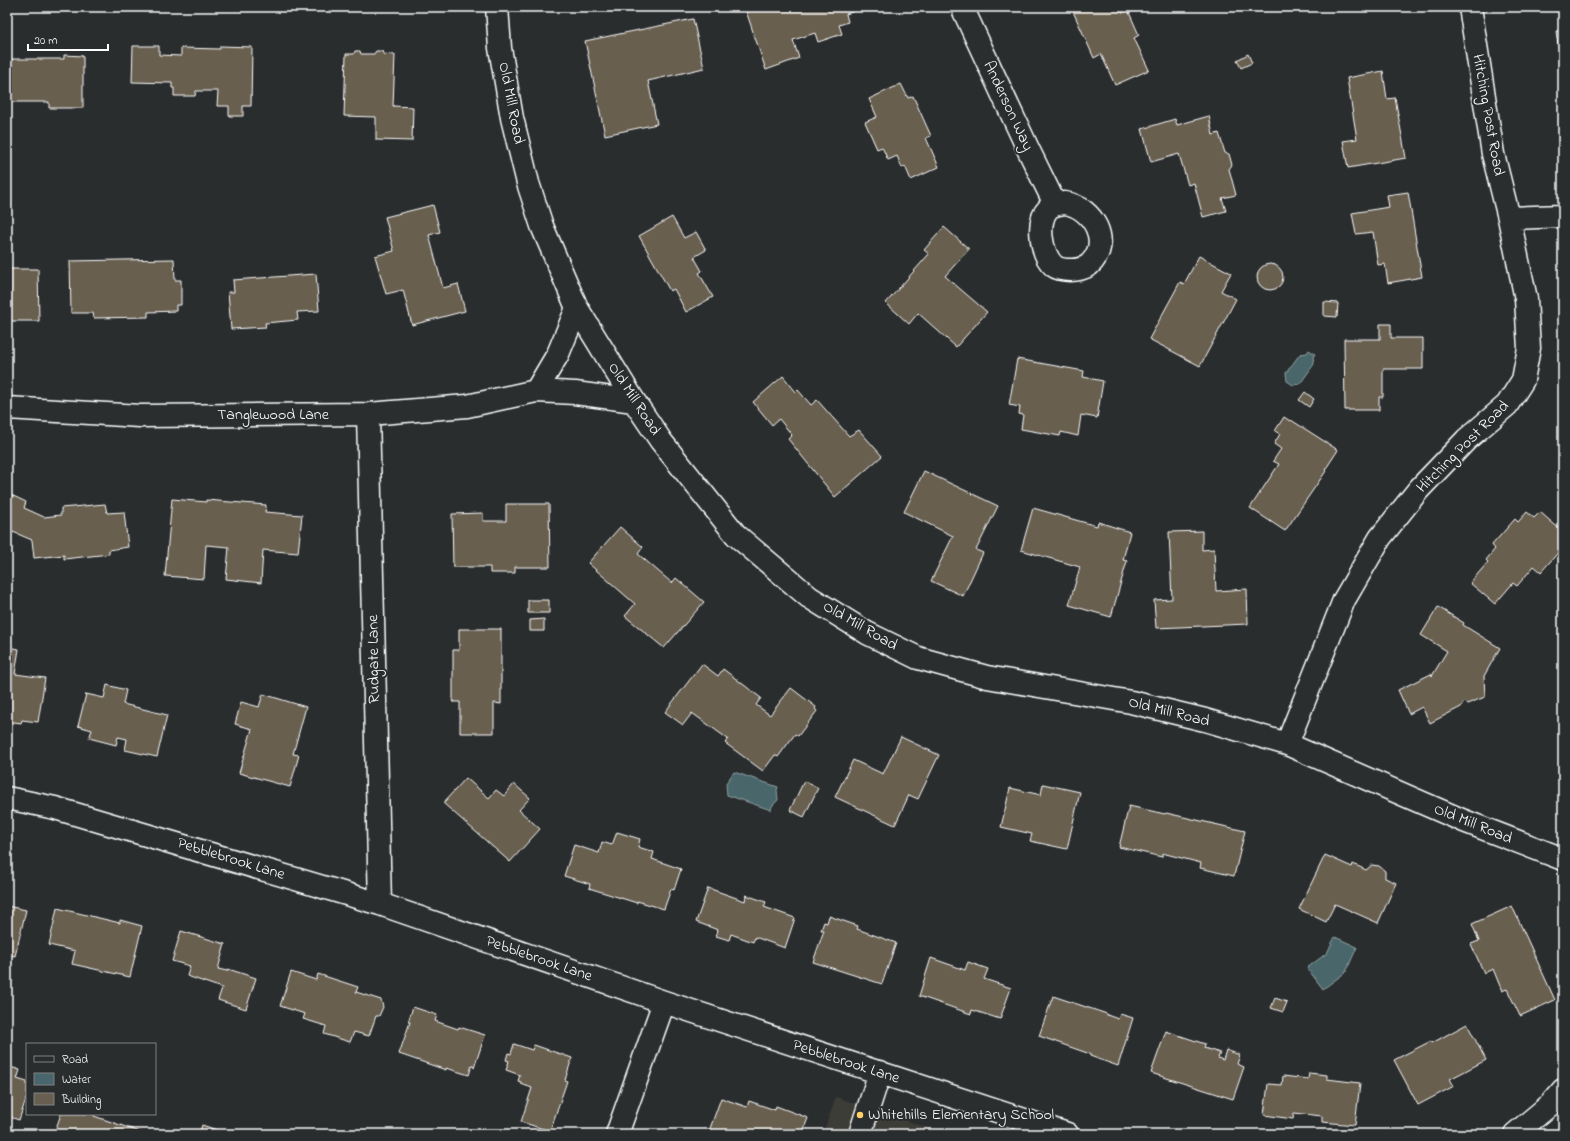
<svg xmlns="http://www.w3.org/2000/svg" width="1570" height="1141" font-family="'Indie Flower',sans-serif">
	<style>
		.built { fill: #3d3c38 }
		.water { fill: #48666b; stroke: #91a3a6 }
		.building { fill: #685f50; stroke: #fff }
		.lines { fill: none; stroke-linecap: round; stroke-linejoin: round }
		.minor-casing { stroke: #fff; stroke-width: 25 }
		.minor { stroke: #2a2d2e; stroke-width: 22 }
		.poi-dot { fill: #ffd166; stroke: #2a2d2e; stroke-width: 1.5 }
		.labels { text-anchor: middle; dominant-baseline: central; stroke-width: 4; stroke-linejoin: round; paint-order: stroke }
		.street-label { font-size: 16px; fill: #fff; stroke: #2a2d2e }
		.poi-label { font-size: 16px; fill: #fff; stroke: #2a2d2e; text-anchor: start }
	</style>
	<rect width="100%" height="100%" fill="#2a2d2e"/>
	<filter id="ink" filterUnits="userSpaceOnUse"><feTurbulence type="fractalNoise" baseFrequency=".025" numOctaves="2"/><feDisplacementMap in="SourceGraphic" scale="8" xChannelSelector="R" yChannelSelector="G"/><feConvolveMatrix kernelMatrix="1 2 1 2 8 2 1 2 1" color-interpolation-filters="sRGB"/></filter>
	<g filter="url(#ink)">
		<path class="built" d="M 836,1097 L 946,1134 L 823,1134 Z"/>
		<path class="water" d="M 1309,350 L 1315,354 L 1313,357 L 1314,364 L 1300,384 L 1293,385 L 1287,381 L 1286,373 L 1300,354 L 1307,353 Z
			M 734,772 L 778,787 L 777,790 L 778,800 L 772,806 L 771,810 L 727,795 L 726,783 Z
			M 1335,937 L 1357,947 L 1346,972 L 1323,989 L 1307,968 L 1327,953 Z"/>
		<path class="building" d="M 747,7 L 866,7 L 846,14 L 848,22 L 839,25 L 842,34 L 818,42 L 815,33 L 793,40 L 799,58 L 766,70 L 745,8 Z
			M 1071,7 L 1120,7 L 1122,13 L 1128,10 L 1139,35 L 1134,38 L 1149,70 L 1115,85 L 1101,54 L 1094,58 Z
			M 693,19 L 704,68 L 648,81 L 657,124 L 605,135 L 585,41 Z
			M 1563,30 L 1563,79 L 1556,31 Z
			M 133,46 L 159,46 L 159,55 L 181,56 L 181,48 L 220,49 L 220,46 L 252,47 L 251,106 L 243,106 L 243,116 L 229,116 L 229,106 L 217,106 L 218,91 L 196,91 L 195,96 L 174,96 L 174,88 L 172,88 L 172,83 L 132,82 Z
			M 355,51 L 360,51 L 361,54 L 374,54 L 376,51 L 382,51 L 383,54 L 395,55 L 393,106 L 413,107 L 412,141 L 376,140 L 376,117 L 344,116 L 346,54 L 354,54 Z
			M 1248,54 L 1252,63 L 1241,68 L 1237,60 Z
			M 64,55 L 83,56 L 83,108 L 49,108 L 49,102 L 7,102 L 7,59 L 64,59 Z
			M 1383,71 L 1387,99 L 1395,98 L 1406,158 L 1348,168 L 1343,141 L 1357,139 L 1347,78 Z
			M 901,84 L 908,98 L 913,96 L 931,136 L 926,138 L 939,167 L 911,180 L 905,166 L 902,168 L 897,156 L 888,160 L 882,147 L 877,149 L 865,122 L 877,117 L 869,99 Z
			M 1209,116 L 1213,135 L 1219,133 L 1225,153 L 1229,154 L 1232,165 L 1229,169 L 1236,195 L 1222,198 L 1226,211 L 1203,217 L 1194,183 L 1188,185 L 1179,154 L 1151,162 L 1142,129 L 1175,119 L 1177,125 Z
			M 1408,192 L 1422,277 L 1388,283 L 1385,264 L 1378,265 L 1373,232 L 1356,234 L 1352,213 L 1389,207 L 1387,195 Z
			M 433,205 L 440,232 L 429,235 L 443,288 L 458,284 L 465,311 L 412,325 L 403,290 L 386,294 L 375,256 L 394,251 L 385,217 Z
			M 672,217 L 684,238 L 696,232 L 706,250 L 694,257 L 702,271 L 699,273 L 713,297 L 686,312 L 674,289 L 670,291 L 639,236 Z
			M 944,227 L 969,249 L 945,276 L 987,312 L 956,347 L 918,313 L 909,324 L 886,303 L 929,254 L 924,250 Z
			M 1199,256 L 1231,273 L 1221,291 L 1236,299 L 1200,366 L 1149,339 L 1180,282 L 1184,284 Z
			M 174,259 L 175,280 L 181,280 L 181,305 L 176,305 L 176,311 L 148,312 L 148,317 L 94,318 L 93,313 L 71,313 L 70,261 Z
			M1257 277a13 13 0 1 1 26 0a13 13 0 1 1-26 0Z
			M 7,269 L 38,269 L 39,321 L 7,321 Z
			M 316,274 L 319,311 L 297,312 L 298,320 L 265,323 L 266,327 L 231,329 L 228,292 L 234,292 L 233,280 Z
			M 1324,302 L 1338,303 L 1337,317 L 1324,316 Z
			M 1380,324 L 1391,324 L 1391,338 L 1423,338 L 1423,369 L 1383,369 L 1383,397 L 1379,397 L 1379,410 L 1345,410 L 1344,339 L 1380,339 Z
			M 1017,359 L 1084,371 L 1083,377 L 1103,381 L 1097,418 L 1081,415 L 1078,436 L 1061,432 L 1060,436 L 1021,429 L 1023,415 L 1019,414 L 1020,407 L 1009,405 Z
			M 783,376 L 796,392 L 798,390 L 811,405 L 817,400 L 849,436 L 859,430 L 882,456 L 835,497 L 788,439 L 792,435 L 779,419 L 772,425 L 753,402 Z
			M 1305,392 L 1314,399 L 1309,407 L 1299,400 Z
			M 1284,417 L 1290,421 L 1291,420 L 1338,450 L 1325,470 L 1326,471 L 1285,531 L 1250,508 L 1279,464 L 1273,461 L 1281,449 L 1274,444 L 1280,434 L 1275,431 Z
			M 924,471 L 998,506 L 976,550 L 983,553 L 963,596 L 931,581 L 953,536 L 904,512 Z
			M 7,493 L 26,502 L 24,508 L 44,517 L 61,515 L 61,508 L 105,504 L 107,513 L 124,512 L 128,547 L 109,550 L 109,554 L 64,559 L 64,555 L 34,558 L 32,540 L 13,532 L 11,535 L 7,533 Z
			M 172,499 L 206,502 L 206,500 L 266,505 L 265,512 L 302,515 L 298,553 L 263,550 L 261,583 L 226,579 L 229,547 L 206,545 L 204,579 L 165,576 Z
			M 506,504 L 549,504 L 550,567 L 515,567 L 515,573 L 490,573 L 490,567 L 453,567 L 452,514 L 483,513 L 483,521 L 506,521 Z
			M 1033,508 L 1097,526 L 1098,522 L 1130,532 L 1123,560 L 1127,561 L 1111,617 L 1069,605 L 1080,567 L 1021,550 Z
			M 1527,512 L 1534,518 L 1540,512 L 1563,532 L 1563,547 L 1541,572 L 1534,566 L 1517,586 L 1513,583 L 1495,604 L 1470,583 L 1488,562 L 1486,560 L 1495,549 L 1492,545 L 1515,519 L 1518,522 Z
			M 620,527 L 643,547 L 638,554 L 672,583 L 676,578 L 704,602 L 664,648 L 625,616 L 635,604 L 588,563 Z
			M 1202,531 L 1202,550 L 1214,549 L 1216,591 L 1247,589 L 1248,624 L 1156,628 L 1154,600 L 1172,599 L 1169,532 Z
			M 528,600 L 549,600 L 549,613 L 528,613 Z
			M 1438,607 L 1464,623 L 1463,625 L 1500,648 L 1484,676 L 1485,697 L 1467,704 L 1464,702 L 1461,707 L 1430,723 L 1422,707 L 1409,714 L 1398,690 L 1431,674 L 1432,676 L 1447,651 L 1421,635 Z
			M 544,619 L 544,631 L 530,631 L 530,620 Z
			M 459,629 L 501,629 L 501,704 L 494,703 L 494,733 L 460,733 L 460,702 L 453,702 L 453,650 L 459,650 Z
			M 7,647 L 19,649 L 15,674 L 45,678 L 38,722 L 22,720 L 21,723 L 7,721 Z
			M 702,664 L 718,676 L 723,669 L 761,698 L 756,705 L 770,715 L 791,688 L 816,707 L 815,709 L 817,711 L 798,736 L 795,734 L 778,757 L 775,755 L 763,771 L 725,743 L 728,739 L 692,713 L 683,725 L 665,712 Z
			M 107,685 L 126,690 L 123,704 L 167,715 L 157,757 L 125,750 L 127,739 L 118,737 L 116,745 L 89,738 L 92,730 L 78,726 L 86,694 L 104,698 Z
			M 263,694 L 306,707 L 293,754 L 299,755 L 290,787 L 239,773 L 252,729 L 235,724 L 241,702 L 259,707 Z
			M 901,737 L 939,755 L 918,799 L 909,795 L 895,825 L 835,797 L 853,760 L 883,774 Z
			M 466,778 L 489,798 L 496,790 L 504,796 L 514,784 L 530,798 L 519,810 L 540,829 L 510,862 L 443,803 Z
			M 804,781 L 818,788 L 804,817 L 790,810 Z
			M 1043,784 L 1080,792 L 1067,849 L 1030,841 L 1032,834 L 1001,827 L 1010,788 L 1041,795 Z
			M 1129,806 L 1165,814 L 1166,813 L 1245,831 L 1234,876 L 1200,868 L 1201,863 L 1162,853 L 1162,857 L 1119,847 Z
			M 617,832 L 640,839 L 638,847 L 654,852 L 652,859 L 681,869 L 674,890 L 671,889 L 664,909 L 637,901 L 637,903 L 589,888 L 590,884 L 564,876 L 574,845 L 599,853 L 602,842 L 612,845 Z
			M 1325,855 L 1352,867 L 1353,864 L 1366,870 L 1372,865 L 1379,866 L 1385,871 L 1385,878 L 1396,883 L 1378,923 L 1335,904 L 1326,922 L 1299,909 Z
			M 708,888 L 745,901 L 746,895 L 766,902 L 764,907 L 795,918 L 785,948 L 755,937 L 753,942 L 731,934 L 729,940 L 716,936 L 718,930 L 696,922 Z
			M 7,906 L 26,910 L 15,956 L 7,954 Z
			M 1512,906 L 1555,1000 L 1520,1016 L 1507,989 L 1502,991 L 1493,969 L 1484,973 L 1471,944 L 1479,941 L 1472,924 Z
			M 57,908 L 120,923 L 120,920 L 142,926 L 130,977 L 72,964 L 75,951 L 49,945 Z
			M 829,916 L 858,926 L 857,929 L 896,943 L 882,984 L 813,962 L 824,930 L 821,930 L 824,922 L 827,923 Z
			M 181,931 L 225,944 L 218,969 L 227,971 L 228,969 L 256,978 L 246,1009 L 218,1000 L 222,988 L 187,976 L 190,966 L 172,961 Z
			M 931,958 L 965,970 L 968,962 L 988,969 L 984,979 L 1011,988 L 1000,1019 L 972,1010 L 971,1014 L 919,996 Z
			M 291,972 L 316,980 L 318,974 L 358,987 L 356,992 L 381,1000 L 383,1007 L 379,1016 L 376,1016 L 369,1036 L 354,1032 L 350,1042 L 324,1034 L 326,1026 L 303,1019 L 305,1014 L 280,1006 Z
			M 1053,996 L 1107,1014 L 1107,1015 L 1118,1019 L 1120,1014 L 1133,1018 L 1118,1066 L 1090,1056 L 1090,1054 L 1039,1036 Z
			M 1275,998 L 1287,1002 L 1283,1012 L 1271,1008 Z
			M 413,1007 L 437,1015 L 435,1021 L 458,1029 L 459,1027 L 485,1035 L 474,1068 L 472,1065 L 469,1075 L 446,1068 L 446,1070 L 399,1054 L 410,1022 L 408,1022 Z
			M 1467,1024 L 1486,1060 L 1450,1079 L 1454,1086 L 1418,1105 L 1394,1060 L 1431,1041 L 1432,1043 Z
			M 1166,1031 L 1205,1044 L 1204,1048 L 1220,1053 L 1218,1058 L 1223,1060 L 1226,1050 L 1240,1055 L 1237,1064 L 1244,1067 L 1233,1099 L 1151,1073 Z
			M 514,1044 L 532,1050 L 534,1045 L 572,1058 L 565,1080 L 567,1081 L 550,1131 L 521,1122 L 532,1088 L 521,1084 L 521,1082 L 518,1081 L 520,1075 L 506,1070 L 509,1061 L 506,1060 L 508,1053 L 511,1054 Z
			M 7,1066 L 20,1070 L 17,1079 L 27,1082 L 27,1096 L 19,1120 L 7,1116 Z
			M 1309,1073 L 1327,1075 L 1327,1079 L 1360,1083 L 1355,1125 L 1322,1122 L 1322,1116 L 1294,1113 L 1293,1119 L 1264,1115 L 1268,1084 L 1282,1085 L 1283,1076 L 1308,1079 Z
			M 721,1098 L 747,1107 L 749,1101 L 775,1110 L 776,1106 L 808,1118 L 802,1134 L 708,1134 Z
			M 61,1114 L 94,1114 L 94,1116 L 146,1134 L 54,1134 Z
			M 202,1125 L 229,1134 L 199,1134 Z"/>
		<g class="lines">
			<g class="minor-casing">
				<path id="minor" d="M 497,7 L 500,48 L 512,118 L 528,183 L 542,226 L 577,308 L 634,401 L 661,441 L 736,535 L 809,597 L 867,633 L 918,658 L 987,677 L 1131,702 L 1205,720 L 1287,744 L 1464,821 L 1563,859
					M 962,7 L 1028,149 L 1055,204
					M 1065,203 C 1093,207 1113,243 1089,265 C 1085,268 1077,270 1071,270 C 1066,270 1058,269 1054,266 C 1041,255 1036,221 1048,209 C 1053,204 1058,204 1065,203 Z
					M 1509,218 L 1563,216
					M 536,391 L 558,354 L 577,308
					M 7,408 L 140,416 L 368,414 L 467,406 L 536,391 L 575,393 L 634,401
					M 368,414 L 380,904
					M 1287,744 L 1344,600 L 1380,538 L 1419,489 L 1467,439 L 1507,405 L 1523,380 L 1529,348 L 1526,299 L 1509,218 L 1493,154 L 1470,7
					M 7,798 L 55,808 L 380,904 L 664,1002 L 1067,1134
					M 617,1134 L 664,1002
					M 860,1134 L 880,1072
					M 1515,1134 L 1551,1104 L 1563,1090"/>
			</g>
			<use href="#minor" class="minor"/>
		</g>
	</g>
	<circle class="poi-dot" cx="860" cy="1115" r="4"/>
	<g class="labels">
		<g class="street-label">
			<text transform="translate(511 103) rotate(79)">Old Mill Road</text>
			<text transform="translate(1008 106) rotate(65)">Anderson Way</text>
			<text transform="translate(1488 115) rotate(80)">Hitching Post Road</text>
			<text transform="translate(634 399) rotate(57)">Old Mill Road</text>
			<text x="273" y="415">Tanglewood Lane</text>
			<text transform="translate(1463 447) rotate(-45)">Hitching Post Road</text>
			<text transform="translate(860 626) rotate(30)">Old Mill Road</text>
			<text transform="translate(374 659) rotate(-91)">Rudgate Lane</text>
			<text transform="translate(1169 712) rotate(14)">Old Mill Road</text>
			<text transform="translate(1473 824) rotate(22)">Old Mill Road</text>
			<text transform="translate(231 859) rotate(17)">Pebblebrook Lane</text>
			<text transform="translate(539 959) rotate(19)">Pebblebrook Lane</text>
			<text transform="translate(846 1062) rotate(18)">Pebblebrook Lane</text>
		</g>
		<g class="poi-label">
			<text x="868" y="1115">Whitehills Elementary School</text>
		</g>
	</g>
	<rect width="1570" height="1141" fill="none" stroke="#2a2d2e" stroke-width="24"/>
	<rect x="12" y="12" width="1546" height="1117" fill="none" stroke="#fff" stroke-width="1.5" filter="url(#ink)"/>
	<rect x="26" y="1043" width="130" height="72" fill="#2a2d2e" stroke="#7f8182"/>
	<rect x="34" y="1056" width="20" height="6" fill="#2a2d2e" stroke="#7f8182"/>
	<text x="62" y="1063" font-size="12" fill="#ffffff">Road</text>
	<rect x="34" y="1073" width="20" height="12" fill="#48666b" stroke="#7f8182"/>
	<text x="62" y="1083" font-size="12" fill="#ffffff">Water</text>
	<rect x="34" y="1093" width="20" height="12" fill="#685f50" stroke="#7f8182"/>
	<text x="62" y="1103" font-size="12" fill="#ffffff">Building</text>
	<path d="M28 44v6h80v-6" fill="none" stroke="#ffffff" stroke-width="2"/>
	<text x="34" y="44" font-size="12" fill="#ffffff" stroke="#2a2d2e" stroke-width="3" paint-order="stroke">20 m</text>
</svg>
